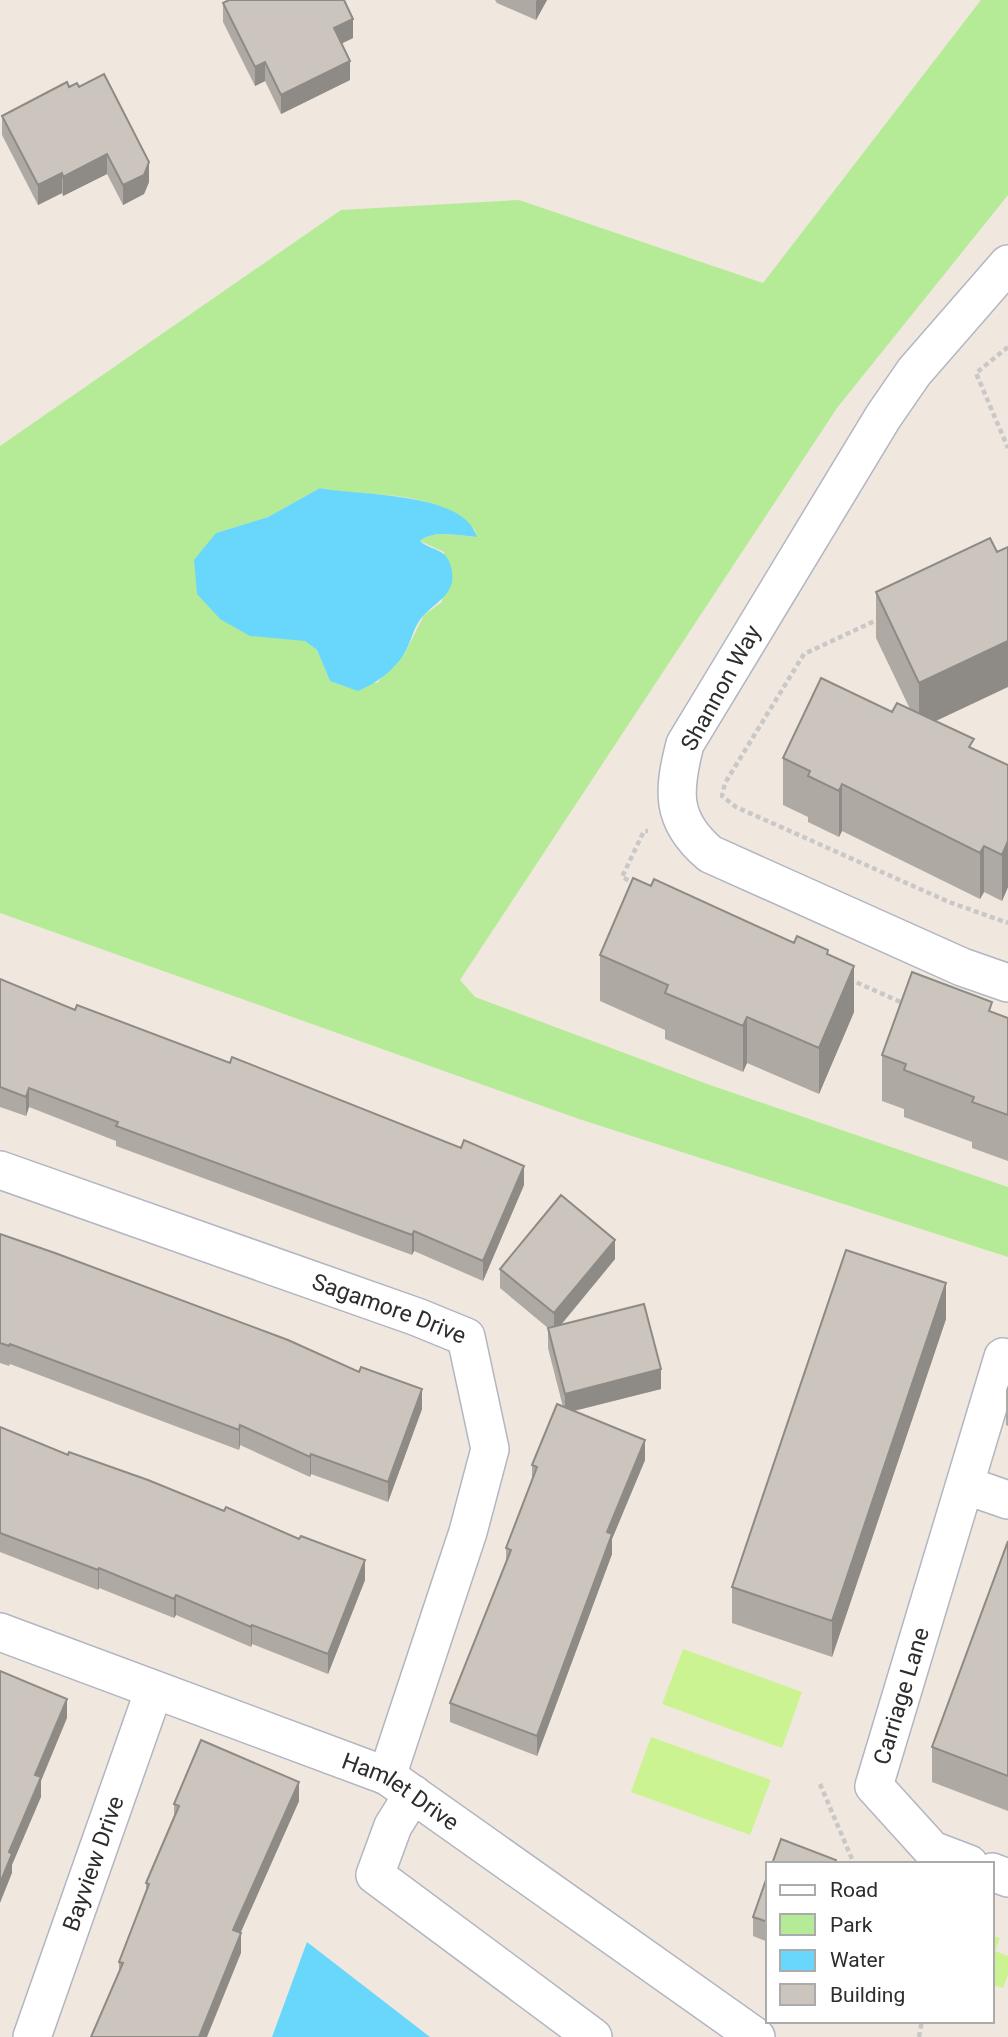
<svg xmlns="http://www.w3.org/2000/svg" width="1008" height="2037" font-family="Roboto,sans-serif">
	<style>
		.green { fill: #b5eb96; fill-rule: evenodd }
		.pitch { fill: #ccf391 }
		.water { fill: #68d7fb }
		.lines { fill: none; stroke-linecap: round; stroke-linejoin: round }
		.minor-casing { stroke: #b2b5c2; stroke-width: 40 }
		.path { stroke: #c8c8c8; stroke-width: 4.5; stroke-dasharray: 5 3.5; stroke-linecap: butt }
		.minor { stroke: #fff; stroke-width: 37 }
		.wall { fill: #afa9a3 }
		.shaded-wall { fill: #8e8a85 }
		.building { fill: #cbc5be; stroke: #8e8a85; stroke-width: 2 }
		.labels { text-anchor: middle; dominant-baseline: central; stroke-width: 5; stroke-linejoin: round; paint-order: stroke }
		.street-label { font-size: 23px; fill: #2d2d2d; stroke: #fff }
	</style>
	<rect width="100%" height="100%" fill="#f0e8de"/>
	<path class="green" d="M 981,0 L 1008,0 L 1008,195 L 837,408 L 460,980 L 475,997 L 710,1085 L 1008,1187 L 1008,1257 L 579,1119 L 0,913 L 0,446 L 341,210 L 519,200 L 763,283 ZM 320,488 C 379,500 426,485 475,530 L 476,537 C 458,536 435,529 420,541 L 444,552 L 442,602 L 424,615 L 405,653 L 377,683 L 330,681 L 317,650 L 305,641 L 216,533 L 268,517 Z"/>
	<path class="pitch" d="M 683,1649 L 802,1692 L 782,1748 L 662,1704 Z
		M 651,1737 L 771,1780 L 750,1835 L 631,1792 Z
		M 992,1936 L 1000,1938 L 995,1951 L 1008,1956 L 1008,1975 L 1003,1988 L 992,1985 Z"/>
	<path class="water" d="M 320,488 C 358,496 464,491 477,537 C 459,536 435,529 420,541 C 431,551 447,548 451,567 C 458,593 438,600 424,615 C 413,626 412,641 404,654 C 393,671 377,683 358,691 L 330,681 L 317,650 L 305,641 L 250,636 L 220,619 L 197,594 L 194,560 L 216,533 L 268,517 Z
		M 307,1942 L 430,2037 L 272,2037 Z"/>
	<g class="lines">
		<g class="minor-casing">
			<g id="minor">
				<path d="M 1008,264 L 914,372 L 883,417 L 685,744 C 673,791 670,820 710,854 L 962,967 L 1008,983"/>
				<path id="s1" d="M 0,1170 L 417,1317 L 466,1337 L 490,1449 L 468,1532 L 387,1776"/>
				<path d="M 965,1485 L 1008,1500"/>
				<path id="s2" d="M 0,1632 L 387,1776 L 756,2037"/>
				<path d="M 413,1794 L 393,1826 L 375,1875 L 593,2037"/>
				<path id="s3" d="M 969,1864 L 932,1850 L 874,1786 L 1003,1357"/>
				<path d="M 992,1872 L 1008,1878"/>
				<path id="s4" d="M 32,2037 L 154,1690"/>
			</g>
		</g>
		<path class="path" d="M 1008,347 L 976,373 L 1008,448
			M 881,618 L 804,654 L 725,783 L 722,796 L 736,807 L 949,902 L 1008,923
			M 636,884 L 622,877 L 644,831 L 648,831
			M 849,979 L 905,1004
			M 820,1784 L 852,1859 L 849,1864
			M 919,2037 L 922,2021"/>
		<use href="#minor" class="minor"/>
	</g>
	<path class="wall" d="M 495,0 L 547,0 L 536,20 L 497,3 Z
		M 223,3 L 353,38 L 341,44 L 350,80 L 281,114 L 265,81 L 255,86 L 223,22 Z
		M 69,87 L 79,87 L 149,182 L 144,194 L 123,205 L 107,174 L 63,196 L 62,193 L 38,205 L 2,135 L 2,116 Z
		M 997,552 L 936,721 L 974,749 L 1008,765 L 1008,887 L 1002,901 L 984,892 L 980,899 L 842,831 L 839,837 L 808,822 L 808,817 L 783,805 L 783,758 L 892,712 L 910,709 L 876,638 L 876,592 Z
		M 651,886 L 828,955 L 854,1012 L 819,1094 L 747,1063 L 743,1072 L 665,1039 L 665,1030 L 600,1001 L 600,955 Z
		M 0,979 L 75,1010 L 524,1185 L 483,1281 L 414,1251 L 412,1255 L 116,1146 L 116,1141 L 29,1107 L 26,1116 L 0,1107 Z
		M 992,1012 L 1008,1018 L 1008,1161 L 972,1148 L 972,1142 L 904,1117 L 904,1109 L 882,1101 L 882,1055 Z
		M 0,1234 L 422,1409 L 388,1502 L 311,1474 L 310,1477 L 240,1445 L 239,1450 L 10,1364 L 9,1366 L 0,1363 Z
		M 615,1259 L 561,1325 L 661,1389 L 574,1411 L 645,1460 L 612,1539 L 612,1554 L 537,1756 L 450,1722 L 450,1703 L 506,1562 L 506,1548 L 532,1480 L 532,1465 L 563,1407 L 548,1348 L 548,1328 L 500,1288 L 500,1269 Z
		M 946,1319 L 832,1657 L 732,1623 L 732,1587 Z
		M 1008,1385 L 1008,1426 L 1006,1425 L 1006,1390 Z
		M 0,1427 L 365,1580 L 328,1674 L 252,1644 L 251,1647 L 176,1615 L 174,1618 L 99,1588 L 98,1590 L 0,1552 Z
		M 1008,1541 L 1008,1811 L 932,1782 L 932,1747 Z
		M 299,1801 L 240,1933 L 241,1953 L 119,1974 L 119,1962 L 146,1891 L 146,1883 L 174,1816 L 174,1804 Z
		M 768,1874 L 768,1942 L 753,1936 L 753,1917 Z"/>
	<path class="shaded-wall" d="M 537,0 L 547,0 L 536,20 L 536,1 Z
		M 353,19 L 353,38 L 334,47 L 334,28 Z
		M 350,61 L 350,80 L 281,114 L 281,95 Z
		M 265,62 L 265,81 L 255,86 L 255,67 Z
		M 107,154 L 107,174 L 63,196 L 63,177 Z
		M 149,162 L 149,182 L 144,194 L 123,205 L 123,185 Z
		M 62,173 L 62,193 L 38,205 L 38,185 Z
		M 1008,641 L 1008,687 L 919,729 L 919,683 Z
		M 842,784 L 842,831 L 839,837 L 839,791 Z
		M 1008,841 L 1008,887 L 1002,901 L 1002,855 Z
		M 984,846 L 984,892 L 980,899 L 980,853 Z
		M 854,966 L 854,1012 L 819,1094 L 819,1048 Z
		M 747,1017 L 747,1063 L 743,1072 L 743,1026 Z
		M 29,1088 L 29,1107 L 26,1116 L 26,1097 Z
		M 524,1166 L 524,1185 L 483,1281 L 483,1261 Z
		M 414,1231 L 414,1251 L 412,1255 L 412,1235 Z
		M 615,1240 L 615,1259 L 554,1333 L 554,1313 Z
		M 946,1283 L 946,1319 L 832,1657 L 832,1621 Z
		M 661,1369 L 661,1389 L 565,1413 L 565,1394 Z
		M 422,1389 L 422,1409 L 388,1502 L 388,1482 Z
		M 240,1425 L 240,1445 L 239,1450 L 239,1430 Z
		M 645,1440 L 645,1460 L 612,1539 L 612,1554 L 537,1756 L 537,1736 L 607,1532 Z
		M 311,1454 L 311,1474 L 310,1477 L 310,1457 Z
		M 365,1560 L 365,1580 L 328,1674 L 328,1654 Z
		M 99,1568 L 99,1588 L 98,1590 L 98,1570 Z
		M 176,1595 L 176,1615 L 174,1618 L 174,1599 Z
		M 252,1625 L 252,1644 L 251,1647 L 251,1627 Z
		M 67,1699 L 67,1718 L 41,1781 L 41,1797 L 12,1865 L 12,1873 L 0,1903 L 0,1883 L 9,1852 L 35,1775 Z
		M 299,1782 L 299,1801 L 233,1950 L 233,1930 Z
		M 241,1933 L 241,1953 L 207,2037 L 199,2037 Z"/>
	<path class="building" d="M 229,0 L 344,0 L 353,19 L 334,28 L 350,61 L 281,95 L 265,62 L 255,67 L 223,3 Z
		M 104,74 L 149,162 L 144,175 L 123,185 L 107,154 L 63,177 L 62,173 L 38,185 L 2,116 L 67,82 L 69,87 L 77,83 L 79,87 Z
		M 990,538 L 997,552 L 1008,547 L 1008,641 L 919,683 L 876,592 Z
		M 821,678 L 892,712 L 897,703 L 974,739 L 969,747 L 1008,765 L 1008,841 L 1002,855 L 984,846 L 980,853 L 842,784 L 839,791 L 808,776 L 810,771 L 783,758 Z
		M 633,878 L 651,886 L 654,879 L 794,943 L 797,936 L 828,950 L 827,954 L 854,966 L 819,1048 L 747,1017 L 743,1026 L 665,993 L 668,985 L 600,955 Z
		M 912,972 L 992,1002 L 989,1011 L 1008,1018 L 1008,1115 L 972,1102 L 974,1097 L 904,1070 L 906,1064 L 882,1055 Z
		M 0,979 L 75,1010 L 77,1005 L 230,1063 L 232,1057 L 461,1148 L 464,1140 L 524,1166 L 483,1261 L 414,1231 L 412,1235 L 116,1126 L 118,1122 L 29,1088 L 26,1097 L 0,1087 Z
		M 561,1195 L 615,1240 L 554,1313 L 500,1269 Z
		M 0,1234 L 55,1253 L 288,1340 L 359,1372 L 361,1367 L 422,1389 L 388,1482 L 311,1454 L 310,1457 L 240,1425 L 239,1430 L 10,1344 L 9,1346 L 0,1343 Z
		M 846,1250 L 946,1283 L 832,1621 L 732,1587 Z
		M 644,1304 L 661,1369 L 565,1394 L 548,1328 Z
		M 557,1404 L 645,1440 L 607,1532 L 612,1534 L 537,1736 L 450,1703 L 511,1550 L 506,1548 L 537,1467 L 532,1465 Z
		M 0,1427 L 68,1455 L 69,1452 L 148,1480 L 224,1511 L 226,1507 L 299,1539 L 301,1536 L 365,1560 L 328,1654 L 252,1625 L 251,1627 L 176,1595 L 174,1599 L 99,1568 L 98,1570 L 0,1533 Z
		M 1008,1541 L 1008,1776 L 932,1747 Z
		M 0,1671 L 67,1699 L 35,1775 L 41,1777 L 9,1852 L 12,1854 L 0,1883 Z
		M 201,1740 L 299,1782 L 233,1930 L 241,1933 L 199,2037 L 91,2037 L 123,1963 L 119,1962 L 149,1884 L 146,1883 L 179,1806 L 174,1804 Z
		M 781,1839 L 836,1860 L 835,1864 L 772,1864 Z
		M 768,1874 L 768,1922 L 753,1917 Z"/>
	<g class="labels">
		<g class="street-label">
			<text transform="translate(721 688) rotate(-61)">Shannon Way</text>
			<text stroke="none"><textPath href="#s1" startOffset="413">Sagamore Drive</textPath></text>
			<text stroke="none"><textPath href="#s3" startOffset="220">Carriage Lane</textPath></text>
			<text stroke="none"><textPath href="#s2" startOffset="432">Hamlet Drive</textPath></text>
			<text stroke="none"><textPath href="#s4" startOffset="184">Bayview Drive</textPath></text>
		</g>
	</g>
	<rect x="766" y="1862" width="228" height="161" fill="#ffffff" stroke="#ababab" stroke-width="2"/>
	<rect x="780" y="1885" width="35" height="10" fill="#ffffff" stroke="#ababab" stroke-width="2"/>
	<text x="830" y="1897" font-size="21" fill="#2d2d2d">Road</text>
	<rect x="780" y="1914" width="35" height="21" fill="#b5eb96" stroke="#ababab" stroke-width="2"/>
	<text x="830" y="1932" font-size="21" fill="#2d2d2d">Park</text>
	<rect x="780" y="1950" width="35" height="21" fill="#68d7fb" stroke="#ababab" stroke-width="2"/>
	<text x="830" y="1967" font-size="21" fill="#2d2d2d">Water</text>
	<rect x="780" y="1984" width="35" height="21" fill="#cbc5be" stroke="#ababab" stroke-width="2"/>
	<text x="830" y="2002" font-size="21" fill="#2d2d2d">Building</text>
</svg>
